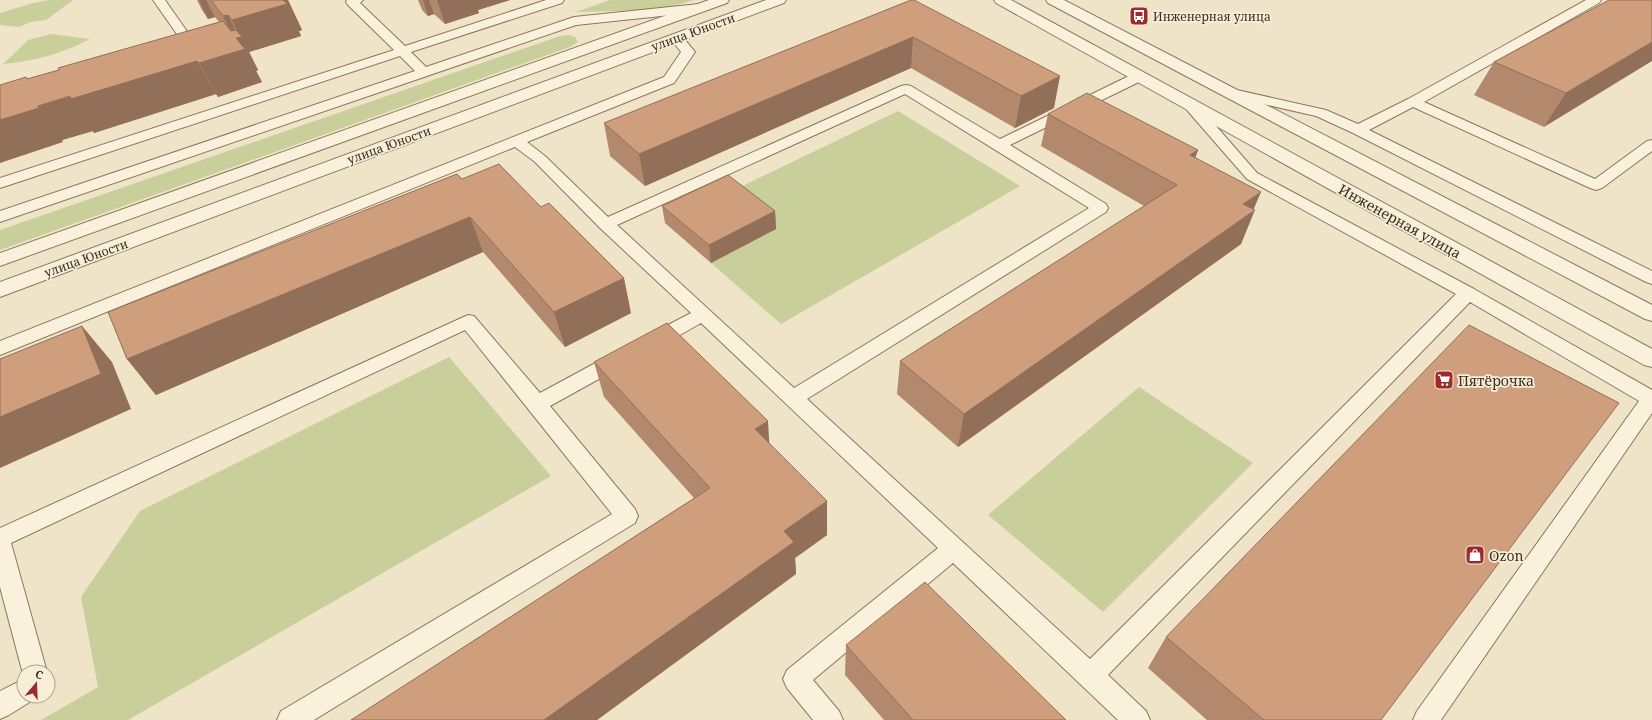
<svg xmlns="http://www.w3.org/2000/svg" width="1652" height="720" font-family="'Noto Serif',serif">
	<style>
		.green { fill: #c9cf9b }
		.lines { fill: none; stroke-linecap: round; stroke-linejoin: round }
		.lane-casing { stroke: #8d765c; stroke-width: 2 }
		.street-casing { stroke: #8d765c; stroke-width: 2 }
		.lane { fill: #faf1dc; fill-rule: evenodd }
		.street { fill: #faf1dc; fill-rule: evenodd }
		.wall { fill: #b2896c }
		.shaded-wall { fill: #916f58 }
		.building { fill: #cf9f7d; stroke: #916f58 }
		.labels { text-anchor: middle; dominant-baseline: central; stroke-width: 3.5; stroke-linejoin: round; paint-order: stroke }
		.far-poi-label { font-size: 12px; fill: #3d2e20; stroke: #f7eed8; text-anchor: start }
		.far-street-label { font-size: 12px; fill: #3d2e20; stroke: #f7eed8 }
		.street-label { font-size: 14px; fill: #3d2e20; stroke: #f7eed8 }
		.poi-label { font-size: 14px; fill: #3d2e20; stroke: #f7eed8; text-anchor: start }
	</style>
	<rect width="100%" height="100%" fill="#f0e4c8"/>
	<path class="green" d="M 49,0 L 73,0 L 46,20 L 31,22 L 19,27 L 0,25 L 0,13 L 33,3 Z
		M 610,0 L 695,0 L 658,10 L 576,12 Z
		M 51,34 L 90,39 C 62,54 34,61 3,64 L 28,40 Z
		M 568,35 L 575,37 L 578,42 L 570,47 L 0,250 L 0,230 L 560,36 Z
		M 898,111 L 1020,186 L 781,324 L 711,263 L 776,229 L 730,192 Z
		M 449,357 L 551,476 L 128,720 L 41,720 L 98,687 L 81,597 L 140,511 Z
		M 1139,387 L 1253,463 L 1103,612 L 988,515 Z"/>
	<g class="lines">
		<g class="lane-casing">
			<path id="lane" d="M 153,0 L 165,0 L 193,40 C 191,49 181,58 171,56 L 169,53 L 181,40 Z
				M 347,0 L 363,0 L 360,3 L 405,46 L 546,0 L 564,0 L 562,3 L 411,52 L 426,67 L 574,17 L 699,4 L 703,5 L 705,8 L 703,11 L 699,12 L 576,25 L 0,222 L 0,211 L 415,71 L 400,56 L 0,188 L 0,178 L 394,50 L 348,5 L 346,2 Z
				M 1586,0 L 1601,0 L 1599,3 L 1424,102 L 1595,179 L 1647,141 L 1652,140 L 1652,151 L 1602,188 L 1596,190 L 1590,188 L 1413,107 L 1369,130 L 1652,271 L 1652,284 L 1646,282 L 1353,133 L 1316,116 L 1223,95 L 1221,92 L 1223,89 L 1228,88 L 1326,110 L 1358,124 L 1408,99 Z
				M 676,34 L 681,35 L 695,52 L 674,83 L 527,142 L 545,156 L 608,217 L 901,86 L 906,85 L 911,86 L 1000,139 L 1133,74 L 1143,74 L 1145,77 L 1143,80 L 1010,145 L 1106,204 L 1108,208 L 1106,212 L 807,399 L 1090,659 L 1456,294 L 1247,179 L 1186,109 L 1184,106 L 1186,103 L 1191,102 L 1196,103 L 1257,173 L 1474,289 L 1652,390 L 1652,413 L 1441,720 L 1413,720 L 1417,711 L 1639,401 L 1470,302 L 1108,675 L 1146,711 L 1150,720 L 1118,720 L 953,563 L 813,680 L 839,711 L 843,720 L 813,720 L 787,688 L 783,679 L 787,670 L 938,548 L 701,323 L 659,347 L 652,349 L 645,347 L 643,342 L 645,337 L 691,313 L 600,228 L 535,162 L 515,147 L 0,355 L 0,341 L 664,77 L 681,52 L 670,38 L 671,35 ZM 905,94 L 1089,208 L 794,388 L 617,225 Z
				M 468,315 L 474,316 L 540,393 L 612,354 L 619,352 L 626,354 L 628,359 L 626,364 L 550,406 L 635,509 L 638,516 L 635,523 L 314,720 L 277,720 L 281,711 L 612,514 L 465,330 L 11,543 L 47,672 L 24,672 L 24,678 L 0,587 L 0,528 Z
				M 24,679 L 24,696 L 35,696 L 33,700 L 9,715 L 0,719 L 0,691 Z"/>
		</g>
		<g class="street-casing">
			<path id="street" d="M 709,0 L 729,0 L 727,3 L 0,266 L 0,253 Z
				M 766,0 L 786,0 L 784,3 L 0,297 L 0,282 Z
				M 994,0 L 1011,0 L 1652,349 L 1652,367 L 1644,365 L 996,3 Z
				M 1046,0 L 1064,0 L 1652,305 L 1652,321 L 1645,319 L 1048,3 Z"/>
		</g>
		<use href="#lane" class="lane"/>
		<use href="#street" class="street"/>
	</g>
	<path class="wall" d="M 197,0 L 288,0 L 302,30 L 299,31 L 301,36 L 249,52 L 258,70 L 256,71 L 262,82 L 218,97 L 216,94 L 94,133 L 93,131 L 62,140 L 63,142 L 26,77 L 28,79 L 219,22 L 215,17 L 208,19 L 202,10 Z
		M 418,0 L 510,0 L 478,10 L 479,13 L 445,24 L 434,14 L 428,16 L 422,10 Z
		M 911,0 L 1054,108 L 1015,128 L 911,68 L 645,186 L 610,156 L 604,123 Z
		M 1652,0 L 1544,127 L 1474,95 L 1494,62 Z
		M 1048,114 L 1198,150 L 1195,157 L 1253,209 L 1241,244 L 958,447 L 897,394 L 900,361 L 1144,206 L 1041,146 Z
		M 462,179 L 631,313 L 565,347 L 483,252 L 156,395 L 127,359 Z
		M 662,206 L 775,211 L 776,229 L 711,263 L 665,223 Z
		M 594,362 L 770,444 L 827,535 L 795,558 L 796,574 L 597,720 L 351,720 L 694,498 L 604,397 Z
		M 1166,637 L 1381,720 L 1207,720 L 1148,668 Z
		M 846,645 L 1066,720 L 884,720 L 845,675 Z"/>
	<path class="shaded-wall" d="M 199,0 L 206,0 L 215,17 L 208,19 Z
		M 283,0 L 288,0 L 302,30 L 299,31 L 301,36 L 249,52 L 258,70 L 256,71 L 262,82 L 218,97 L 199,63 L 240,49 L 223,16 L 228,15 L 239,38 L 240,37 L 232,20 Z
		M 423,0 L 429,0 L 434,14 L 428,16 Z
		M 437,0 L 510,0 L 478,10 L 479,13 L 445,24 Z
		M 913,37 L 911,68 L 645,186 L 639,154 Z
		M 1652,42 L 1652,61 L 1544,127 L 1566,93 Z
		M 197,61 L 216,94 L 94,133 L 93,131 L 62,140 L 63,142 L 0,163 L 0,120 L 38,106 L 26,77 L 45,104 Z
		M 1060,76 L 1054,108 L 1015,128 L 1021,96 Z
		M 1198,150 L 1186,183 L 1190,155 Z
		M 1261,192 L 1252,213 L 1255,210 L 1241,244 L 958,447 L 964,414 L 1243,204 Z
		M 775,211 L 776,229 L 711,263 L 709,245 Z
		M 470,217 L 483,252 L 156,395 L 127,359 Z
		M 624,278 L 631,313 L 565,347 L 554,312 Z
		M 82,326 L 112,362 L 131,409 L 0,468 L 0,417 Z
		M 768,421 L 770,456 L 755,429 Z
		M 827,501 L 827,535 L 795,558 L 796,574 L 597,720 L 544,720 L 784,531 Z"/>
	<path class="building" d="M 211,0 L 283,0 L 287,4 L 232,20 L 228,15 L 223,16 Z
		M 911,0 L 914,0 L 1060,76 L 1021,96 L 913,37 L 639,154 L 604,123 Z
		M 1609,0 L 1652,0 L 1652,42 L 1566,93 L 1494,62 Z
		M 223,21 L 231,31 L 236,30 L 242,37 L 236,38 L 245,49 L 199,63 L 197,61 L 71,99 L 70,96 L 38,106 L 39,108 L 0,120 L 0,85 L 26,77 L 27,79 L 59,70 L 58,68 Z
		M 1087,93 L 1198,150 L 1190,155 L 1261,192 L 1243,204 L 1255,210 L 964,414 L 900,361 L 1177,185 L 1048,114 Z
		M 499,164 L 541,207 L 549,203 L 624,278 L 554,312 L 470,217 L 127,359 L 108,312 L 457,174 L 462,179 Z
		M 728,175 L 775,211 L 709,245 L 662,206 Z
		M 667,323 L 768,421 L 755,429 L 827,501 L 784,531 L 794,542 L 544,720 L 351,720 L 710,488 L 594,362 Z
		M 1469,325 L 1619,403 L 1381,720 L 1264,720 L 1166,637 Z
		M 82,326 L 101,374 L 0,417 L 0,359 Z
		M 925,582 L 1066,720 L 913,720 L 846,645 Z"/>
	<defs>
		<g id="bus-square" transform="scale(1)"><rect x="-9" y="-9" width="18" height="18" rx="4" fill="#9e2a2b" stroke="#f7eed8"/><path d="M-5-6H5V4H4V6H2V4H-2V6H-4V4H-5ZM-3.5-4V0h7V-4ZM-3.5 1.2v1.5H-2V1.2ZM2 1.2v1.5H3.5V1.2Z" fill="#fff"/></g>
		<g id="supermarket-square" transform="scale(1)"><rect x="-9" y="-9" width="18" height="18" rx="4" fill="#9e2a2b" stroke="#f7eed8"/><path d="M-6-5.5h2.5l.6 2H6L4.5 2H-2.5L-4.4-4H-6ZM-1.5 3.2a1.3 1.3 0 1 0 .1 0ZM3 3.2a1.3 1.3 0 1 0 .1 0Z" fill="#fff"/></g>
		<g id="shop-square" transform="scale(1)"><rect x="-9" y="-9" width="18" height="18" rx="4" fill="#9e2a2b" stroke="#f7eed8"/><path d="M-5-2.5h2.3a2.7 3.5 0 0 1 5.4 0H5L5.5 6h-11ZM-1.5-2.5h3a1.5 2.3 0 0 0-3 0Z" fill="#fff"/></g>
	</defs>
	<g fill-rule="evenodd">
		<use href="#bus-square" x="1139" y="16"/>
		<use href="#supermarket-square" x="1444" y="380"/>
		<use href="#shop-square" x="1475" y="555"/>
	</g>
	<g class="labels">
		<g class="far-poi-label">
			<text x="1153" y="16">Инженерная улица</text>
		</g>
		<g class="far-street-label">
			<text transform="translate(693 32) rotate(-20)">улица Юности</text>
			<text transform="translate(389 145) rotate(-20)">улица Юности</text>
			<text transform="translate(86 258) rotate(-20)">улица Юности</text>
		</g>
		<g class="street-label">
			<text transform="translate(1400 221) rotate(29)">Инженерная улица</text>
		</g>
		<g class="poi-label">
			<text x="1458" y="380">Пятёрочка</text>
			<text x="1489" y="555">Ozon</text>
		</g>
	</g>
	<g transform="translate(36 684) rotate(19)"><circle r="19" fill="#f7eed8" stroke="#ada18e"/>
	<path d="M0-3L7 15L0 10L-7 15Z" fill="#9e2a2b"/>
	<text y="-6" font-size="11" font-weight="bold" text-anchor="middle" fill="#3d2e20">С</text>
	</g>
</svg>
